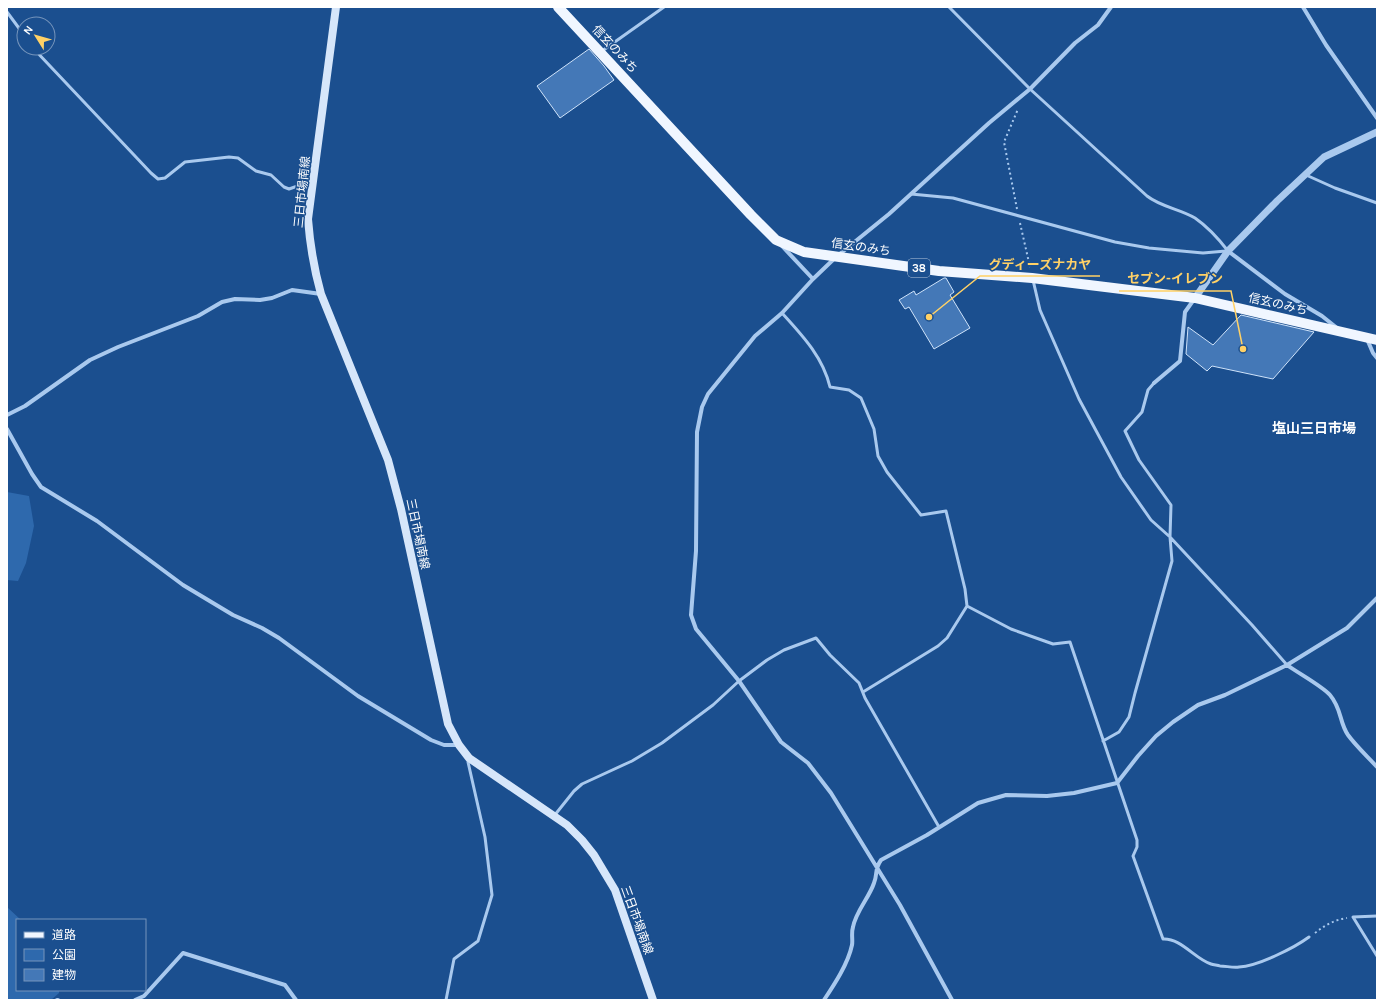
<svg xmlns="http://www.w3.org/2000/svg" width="1384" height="1007" font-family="Karla,'Noto Sans JP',sans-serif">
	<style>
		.green { fill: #2e69ad }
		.building { fill: #4478b7; stroke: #cfe3fa }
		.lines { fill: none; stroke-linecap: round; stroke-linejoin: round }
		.path { stroke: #a9c9ee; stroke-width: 2; stroke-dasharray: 2 3; stroke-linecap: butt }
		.service { stroke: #a9c9ee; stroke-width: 3 }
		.minor { stroke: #a9c9ee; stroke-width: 4 }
		.tertiary { stroke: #a9c9ee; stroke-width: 7 }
		.secondary { stroke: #d6e6fa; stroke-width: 8 }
		.primary { stroke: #f0f6ff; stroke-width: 10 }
		.labels { text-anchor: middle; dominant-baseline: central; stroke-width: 3; stroke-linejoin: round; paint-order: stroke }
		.shield { fill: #1b4f8f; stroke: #bbcadd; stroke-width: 1 }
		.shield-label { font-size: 11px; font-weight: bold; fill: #fff }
		.street-label { font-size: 12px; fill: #fff; stroke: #1b4f8f }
		.quarter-label { font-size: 14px; font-weight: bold; fill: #fff; stroke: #1b4f8f }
		.leader { fill: none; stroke: #ffd166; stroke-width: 1.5 }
		.callout-dot { fill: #ffd166; stroke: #1b4f8f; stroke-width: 1.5 }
		.callout-label { font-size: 13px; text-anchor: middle; font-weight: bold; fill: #ffd166; stroke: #1b4f8f; stroke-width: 3; stroke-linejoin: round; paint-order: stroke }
	</style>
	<rect width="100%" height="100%" fill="#1b4f8f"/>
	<path class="green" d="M 7,492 L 29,496 L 34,526 L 26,563 L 18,581 L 7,580 Z
		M 7,907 L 21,920 L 17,920 L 17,990 L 59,990 L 59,993 L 51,1000 L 7,1000 Z"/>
	<path class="building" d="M 589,49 L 604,66 L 614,80 L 560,118 L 537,86 Z
		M 944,278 L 946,278 L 954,292 L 950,295 L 970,328 L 934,349 L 909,307 L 905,309 L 899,300 L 914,291 L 916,295 Z
		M 1241,315 L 1314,332 L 1273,379 L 1212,366 L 1207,371 L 1186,354 L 1188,327 L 1213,345 Z"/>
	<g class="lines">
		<path class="path" d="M 1017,209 L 1004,142 L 1018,109
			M 1020,223 L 1030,267
			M 1315,933 C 1325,925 1334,920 1347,918"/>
		<path class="service" d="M 949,7 L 1030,89 L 1147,196 C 1161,207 1180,209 1195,218 C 1208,227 1218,238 1228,251
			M 7,12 L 24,35
			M 33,48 L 151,173 L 158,179 L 165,178 L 185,162 L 229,157 L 238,158 L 256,171 L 271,175 L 284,187 L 289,189 L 312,181
			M 602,51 L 664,7
			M 1306,175 L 1335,188 L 1377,203
			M 911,194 L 953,198 L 1115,242 L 1149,248 L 1203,253 L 1226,251
			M 1033,280 L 1040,310 L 1079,399 L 1121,477 L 1151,520 L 1170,537 L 1252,625 L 1287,665
			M 782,313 C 802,335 823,357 830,387 L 849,390 L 861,398 L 874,429 L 878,456 L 887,472 L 921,515 L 946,511 L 965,589 L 967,606 L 1011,629 L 1053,644 L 1070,642 L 1137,840 L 1137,847 L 1133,856 L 1163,939 C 1181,938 1195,959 1211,964 C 1214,965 1218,965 1220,966 C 1226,966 1233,968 1239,967 C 1258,966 1294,948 1309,937
			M 863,692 L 938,646 L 947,638 L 967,606
			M 1103,741 L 1119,732 L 1129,717 L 1135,693 L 1172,561 L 1170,537 L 1171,505 L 1139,460 L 1125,431 L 1142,412 L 1148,390 L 1154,383
			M 554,816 L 574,791 L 582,784 L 632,761 L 662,743 L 713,705 L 739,681 L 767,660 L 784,650 L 816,638 L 830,655 L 859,683 L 865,698 L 939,827
			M 1377,916 L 1353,917 L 1377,956
			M 446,1000 L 454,959 L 478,941 L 492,895 L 485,837 L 468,762 L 469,759"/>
		<path class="minor" d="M 1303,7 L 1326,45 L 1377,118
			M 782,246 L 813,279
			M 1228,251 L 1285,294 L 1322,316 L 1337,328
			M 1367,339 L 1373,353 L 1377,358
			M 1154,383 L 1180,361 L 1185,312 L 1195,298
			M 7,415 L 25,406 L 90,360 L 118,347 L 198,316 L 222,302 L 235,299 L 260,300 L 272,298 L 292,290 L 321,294
			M 7,429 L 32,474 L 41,487 L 97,521 L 183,585 L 233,615 L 262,628 L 279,638 L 358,696 L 431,740 L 444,745 L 458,745
			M 1287,665 C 1298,673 1322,686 1330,695 C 1342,709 1339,722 1348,735 C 1356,746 1368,757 1377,767
			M 57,1000 L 58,1000
			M 135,1000 L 144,996 L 183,953 L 285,985 L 296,1000
			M 824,1000 C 834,985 848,964 852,945 C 853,940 851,933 853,927 C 856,911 869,898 874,883 C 878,873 874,870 881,860 L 927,835 L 978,803 L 1006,795 L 1047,796 L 1074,793 L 1117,783 L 1138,756 L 1156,736 L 1173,722 L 1198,705 L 1225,695 L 1287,665 L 1347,628 L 1377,598
			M 952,1000 L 900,905 L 831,793 L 808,763 L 781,742 L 739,681 L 696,629 L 691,615 L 696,551 L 697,432 L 702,407 L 708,394 L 755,336 L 782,313 L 813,279 L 836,257 L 889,214 L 989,123 L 1030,89 L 1075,43 L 1098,25 L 1111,7"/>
		<path class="tertiary" d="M 1195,298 L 1228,251 L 1277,201 L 1324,157 L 1377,132"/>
		<path class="secondary" d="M 336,7 L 308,219 C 310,245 314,269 321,294 L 388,460 L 401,509 L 448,724 L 459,745 L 469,758 L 567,825 L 582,840 L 594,855 L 615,890 L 653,1000"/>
		<path class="primary" d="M 558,7 L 751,215 L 776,240 L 804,252 L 939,271 L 1032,278 L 1195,298 L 1377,340"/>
	</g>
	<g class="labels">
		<rect class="shield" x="908" y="259" width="22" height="18" rx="3"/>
		<g class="shield-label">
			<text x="919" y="268">38</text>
		</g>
		<g class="street-label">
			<text transform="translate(615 49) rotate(47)">信玄のみち</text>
			<text transform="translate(302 192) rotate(-84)">三日市場南線</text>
			<text transform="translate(861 247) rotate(8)">信玄のみち</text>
			<text transform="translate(1278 304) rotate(13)">信玄のみち</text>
			<text transform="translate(418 534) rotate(78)">三日市場南線</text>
			<text transform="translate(637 920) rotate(70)">三日市場南線</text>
		</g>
		<g class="quarter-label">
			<text x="1314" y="428">塩山三日市場</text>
		</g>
	</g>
	<path class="leader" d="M929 317L980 276H1100M1243 349L1231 291H1119"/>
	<g class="callout-dot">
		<circle cx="929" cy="317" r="4"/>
		<circle cx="1243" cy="349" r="4"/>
	</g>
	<g class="callout-label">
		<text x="1040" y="269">グディーズナカヤ</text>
		<text x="1175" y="283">セブン-イレブン</text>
	</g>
	<rect width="1384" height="1007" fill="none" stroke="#ffffff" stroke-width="16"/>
	<rect x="16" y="919" width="130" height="72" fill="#1b4f8f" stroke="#7695bc"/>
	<rect x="24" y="932" width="20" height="6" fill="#f0f6ff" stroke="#7695bc"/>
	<text x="52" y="939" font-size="12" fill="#ffffff">道路</text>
	<rect x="24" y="949" width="20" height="12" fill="#2e69ad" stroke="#7695bc"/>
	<text x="52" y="959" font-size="12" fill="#ffffff">公園</text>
	<rect x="24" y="969" width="20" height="12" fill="#4478b7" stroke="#7695bc"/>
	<text x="52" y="979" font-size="12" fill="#ffffff">建物</text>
	<g transform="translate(36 36) rotate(307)"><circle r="19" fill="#1b4f8f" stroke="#7695bc"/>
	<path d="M0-3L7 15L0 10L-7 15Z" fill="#ffd166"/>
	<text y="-6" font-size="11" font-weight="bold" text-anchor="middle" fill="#ffffff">N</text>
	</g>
</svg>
